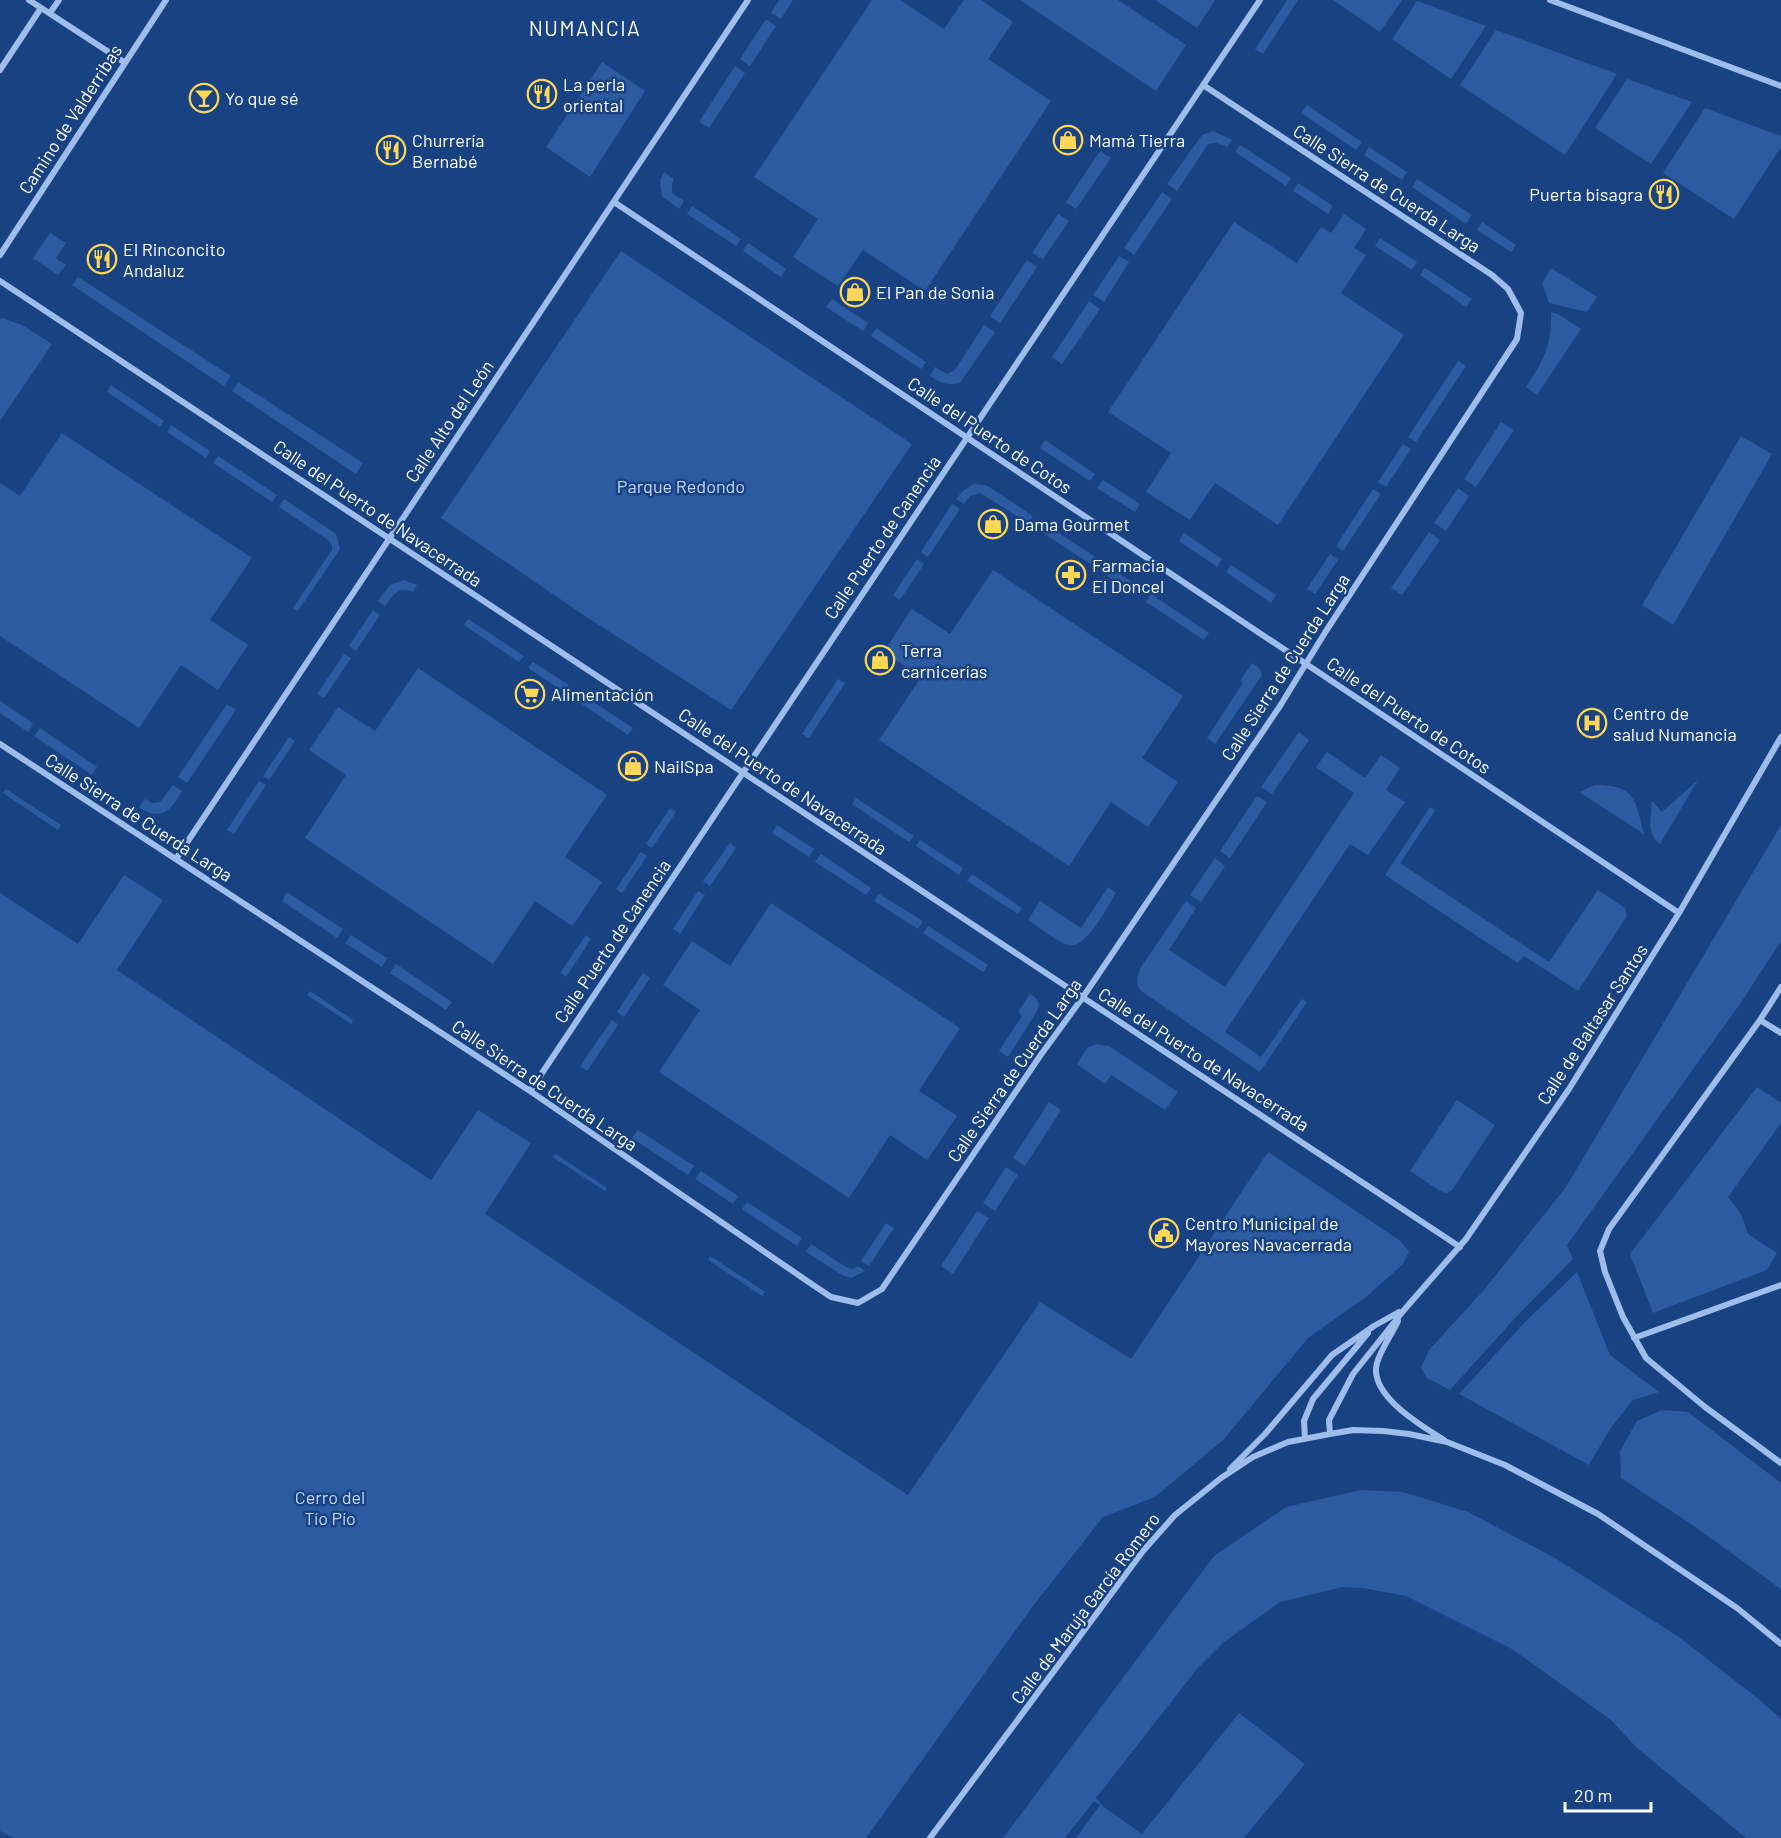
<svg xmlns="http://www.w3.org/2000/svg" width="1781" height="1838" font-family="Barlow,sans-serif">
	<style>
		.green { fill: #2c5ba2 }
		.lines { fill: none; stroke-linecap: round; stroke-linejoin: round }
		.minor { stroke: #9ebdeb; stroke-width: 6 }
		.labels { text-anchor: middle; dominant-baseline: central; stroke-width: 5; stroke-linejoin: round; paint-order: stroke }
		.poi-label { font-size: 18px; fill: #fff; stroke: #194282; text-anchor: start }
		.street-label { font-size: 18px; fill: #fff; stroke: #194282 }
		.park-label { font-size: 18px; fill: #c3d8f8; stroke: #194282 }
		.quarter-label { font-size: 21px; letter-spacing: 1.5px; fill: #fff; stroke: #194282 }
	</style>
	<rect width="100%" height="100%" fill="#194282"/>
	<path class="green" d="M 779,0 L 793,0 L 781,19 L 771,13 Z
		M 872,0 L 900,0 L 944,29 L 964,0 L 981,0 L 1013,22 L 988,59 L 1051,101 L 925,291 L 863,250 L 838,286 L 793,257 L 818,219 L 754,177 Z
		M 1020,0 L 1118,0 L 1186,45 L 1156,91 Z
		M 1155,0 L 1215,0 L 1197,28 Z
		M 1287,0 L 1298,0 L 1263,54 L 1255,49 Z
		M 1333,0 L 1402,0 L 1380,32 Z
		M 1417,1 L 1486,26 L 1451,79 L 1392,39 Z
		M 766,19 L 776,26 L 750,66 L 740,59 Z
		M 1496,30 L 1617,74 L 1565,155 L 1460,85 Z
		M 602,62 L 645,91 L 590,177 L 546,147 Z
		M 735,66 L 745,73 L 709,128 L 699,122 Z
		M 1627,79 L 1692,102 L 1651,164 L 1595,128 Z
		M 1307,105 L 1362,142 L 1356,150 L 1301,113 Z
		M 1705,108 L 1781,136 L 1781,147 L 1734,219 L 1663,173 Z
		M 1213,131 L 1232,140 L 1227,147 L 1216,143 L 1208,144 L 1177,191 L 1167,184 L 1202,135 Z
		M 1240,145 L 1291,178 L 1286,186 L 1235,152 Z
		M 1369,147 L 1407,172 L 1402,180 L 1364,155 Z
		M 1100,151 L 1111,158 L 1076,209 L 1066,202 Z
		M 664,172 L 674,179 L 672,184 L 672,193 L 684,201 L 679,209 L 662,196 L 660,180 Z
		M 1417,179 L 1472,215 L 1466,224 L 1412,187 Z
		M 1298,183 L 1333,206 L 1328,214 L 1293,191 Z
		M 1162,192 L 1172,199 L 1134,255 L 1124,248 Z
		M 692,206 L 741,239 L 736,246 L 687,214 Z
		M 1058,214 L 1069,221 L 1043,259 L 1032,253 Z
		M 1344,214 L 1366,229 L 1354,248 L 1366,255 L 1341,293 L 1404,335 L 1278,525 L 1215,483 L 1190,520 L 1146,492 L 1171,453 L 1108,412 L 1234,222 L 1297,263 L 1321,227 L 1331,233 Z
		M 1482,222 L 1516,245 L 1511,252 L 1477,230 Z
		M 50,233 L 66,243 L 56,258 L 66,265 L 58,275 L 33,258 Z
		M 1380,238 L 1417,262 L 1412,270 L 1375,246 Z
		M 748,243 L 786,269 L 781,277 L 743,251 Z
		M 621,251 L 912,444 L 731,710 L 585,616 L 441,518 Z
		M 1119,256 L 1129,262 L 1104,302 L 1093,295 Z
		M 1027,260 L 1037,267 L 1000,323 L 990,316 Z
		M 1425,268 L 1472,299 L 1466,307 L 1420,275 Z
		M 1551,268 L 1597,297 L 1587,312 L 1549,303 L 1542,283 Z
		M 78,277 L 231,376 L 224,386 L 72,285 Z
		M 832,299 L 868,323 L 863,331 L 826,307 Z
		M 1089,301 L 1100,309 L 1062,364 L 1052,357 Z
		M 1551,312 L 1558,314 L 1581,329 L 1537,395 L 1526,387 C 1544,360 1552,345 1551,312 Z
		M 2,318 L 22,325 L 52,344 L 0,421 L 0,319 Z
		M 984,325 L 995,332 L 960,383 C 947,386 941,383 930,376 L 935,367 L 947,374 L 955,370 Z
		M 876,328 L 926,362 L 921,369 L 871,336 Z
		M 1458,361 L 1466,366 L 1416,442 L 1408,437 Z
		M 238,382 L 363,463 L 356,474 L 232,391 Z
		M 111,385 L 164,421 L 160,427 L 107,392 Z
		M 1501,422 L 1514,430 L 1476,487 L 1464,479 Z
		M 171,425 L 210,451 L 206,458 L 167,432 Z
		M 62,433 L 252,558 L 210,620 L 248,645 L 218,690 L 181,665 L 139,728 L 0,636 L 0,483 L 20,496 Z
		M 1741,436 L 1772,454 L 1673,625 L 1642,605 Z
		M 1045,440 L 1095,474 L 1090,481 L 1040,448 Z
		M 1403,444 L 1411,449 L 1386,487 L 1378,482 Z
		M 218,456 L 277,495 L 272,502 L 213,463 Z
		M 1103,480 L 1140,504 L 1135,512 L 1097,488 Z
		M 974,484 L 986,485 L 1033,516 L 1028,523 L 980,493 L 970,496 L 964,504 L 956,499 L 964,490 Z
		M 1458,488 L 1469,496 L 1446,531 L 1434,523 Z
		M 1373,489 L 1381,494 L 1343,551 L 1336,546 Z
		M 284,499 L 336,534 L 340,549 L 298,611 L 293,608 L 332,550 L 332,545 L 328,540 L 279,507 Z
		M 952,504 L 960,509 L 928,557 L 921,552 Z
		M 1042,522 L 1100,560 L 1095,567 L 1037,529 Z
		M 1429,532 L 1440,540 L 1402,595 L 1391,588 Z
		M 1184,533 L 1222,559 L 1217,567 L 1179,541 Z
		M 1330,554 L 1338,560 L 1315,594 L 1307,589 Z
		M 917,559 L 924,564 L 900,600 L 893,595 Z
		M 1231,565 L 1276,595 L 1271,603 L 1226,572 Z
		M 1108,566 L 1142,589 L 1137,596 L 1103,573 Z
		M 993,570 L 1183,696 L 1142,758 L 1178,782 L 1148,827 L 1111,802 L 1069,866 L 879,740 L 921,677 L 884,652 L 910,611 L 912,609 L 950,634 Z
		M 404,580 L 417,585 L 413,592 C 399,586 393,595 385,606 L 378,601 L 390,585 Z
		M 1151,594 L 1209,633 L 1204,640 L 1146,602 Z
		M 373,610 L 380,615 L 356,651 L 349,646 Z
		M 468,619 L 524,656 L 519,662 L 464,625 Z
		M 344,654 L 351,658 L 324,698 L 317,694 Z
		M 533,662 L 569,685 L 564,692 L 528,668 Z
		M 1252,663 L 1260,669 L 1262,675 L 1215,744 L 1207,738 L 1243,683 L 1240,681 Z
		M 418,668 L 607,795 L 565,857 L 602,882 L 576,921 L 572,926 L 535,901 L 493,964 L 305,838 L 346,775 L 309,750 L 336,710 L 338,707 L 375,731 Z
		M 838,679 L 845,683 L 809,738 L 802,734 Z
		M 577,691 L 633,728 L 628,735 L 573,698 Z
		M 0,701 L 33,723 L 28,732 L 0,713 Z
		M 227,704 L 236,710 L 187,783 L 178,777 Z
		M 40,728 L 97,767 L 92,775 L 34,736 Z
		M 1299,732 L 1309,740 L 1272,794 L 1261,787 Z
		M 289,737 L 295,741 L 269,780 L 263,776 Z
		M 1327,752 L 1365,778 L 1381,755 L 1400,768 L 1386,790 L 1405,802 L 1368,855 L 1350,844 L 1225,1032 L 1261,1057 L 1302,999 L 1307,1002 L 1260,1072 L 1141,991 C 1135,983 1137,976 1141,967 L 1186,901 L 1196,908 L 1169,950 L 1225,987 L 1354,793 L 1316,767 Z
		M 1698,780 L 1660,844 C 1646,834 1651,817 1652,801 L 1662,812 Z
		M 259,781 L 266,785 L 234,834 L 227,830 Z
		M 173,785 L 182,791 C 171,811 161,822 139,807 L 145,799 L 152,803 L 160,802 Z
		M 1595,785 C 1636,785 1635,800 1644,834 L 1579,792 Z
		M 6,789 L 61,825 L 58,830 L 3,793 Z
		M 1257,796 L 1267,802 L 1230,858 L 1220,851 Z
		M 856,798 L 914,836 L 909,842 L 852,804 Z
		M 1430,807 L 1435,811 L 1400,863 L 1549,962 L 1598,890 L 1625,908 L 1627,916 L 1578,991 L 1524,956 L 1518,963 L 1385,875 Z
		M 670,808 L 676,812 L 652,848 L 646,844 Z
		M 777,825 L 814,849 L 809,857 L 772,833 Z
		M 1781,825 L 1781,941 L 1742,1001 L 1567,1245 L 1573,1259 L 1516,1317 L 1450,1390 L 1427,1378 L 1421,1368 L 1429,1350 L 1484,1290 L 1566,1187 Z
		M 920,840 L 963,868 L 959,875 L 916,846 Z
		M 730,843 L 736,848 L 710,886 L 703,881 Z
		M 641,852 L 647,856 L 622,893 L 616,889 Z
		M 821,854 L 871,888 L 866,895 L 815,862 Z
		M 1215,858 L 1225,866 L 1201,902 L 1190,895 Z
		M 972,874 L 1022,908 L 1018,914 L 967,881 Z
		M 124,875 L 163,900 L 117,970 L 431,1180 L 478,1110 L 531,1143 L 485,1214 L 908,1495 L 1040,1302 L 1131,1359 L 1268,1152 L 1399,1240 L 1409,1251 L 1403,1264 L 1366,1297 L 1308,1338 L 1223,1440 L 1155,1497 L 1103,1517 L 1033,1606 L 866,1838 L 14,1838 L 0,1831 L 0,893 L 78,944 Z
		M 1108,887 L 1116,893 C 1108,906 1085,951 1068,945 C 1054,940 1040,928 1028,920 L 1040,901 L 1081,928 Z
		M 698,891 L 705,895 L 680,934 L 673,929 Z
		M 287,892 L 343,929 L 337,938 L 282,901 Z
		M 879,894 L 923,921 L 918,929 L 874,901 Z
		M 771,903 L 960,1028 L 919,1091 L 957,1116 L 927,1160 L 890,1135 L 849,1198 L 659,1072 L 700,1010 L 663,985 L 692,941 L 730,966 Z
		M 928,926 L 988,965 L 983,972 L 923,933 Z
		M 351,935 L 387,958 L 382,967 L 345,943 Z
		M 586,935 L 591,939 L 566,977 L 560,973 Z
		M 396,964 L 452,1002 L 446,1010 L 390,973 Z
		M 643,973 L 650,978 L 624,1017 L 617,1012 Z
		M 310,991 L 353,1020 L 351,1024 L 307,995 Z
		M 1030,994 L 1036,998 L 1039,1004 L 1037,1011 L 1008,1057 L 999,1051 L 1022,1016 L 1018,1012 Z
		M 612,1020 L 618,1025 L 587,1071 L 580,1066 Z
		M 1096,1044 L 1109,1046 L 1178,1092 L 1165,1110 L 1111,1075 L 1105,1084 L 1077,1064 L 1087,1048 Z
		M 1757,1087 L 1781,1103 L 1781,1123 L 1728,1197 L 1741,1214 L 1748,1234 L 1777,1253 L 1767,1270 L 1653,1313 L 1630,1254 Z
		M 1457,1100 L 1495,1125 L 1452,1190 L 1446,1193 L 1440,1191 L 1410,1171 Z
		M 1049,1102 L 1061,1110 L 1025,1166 L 1013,1158 Z
		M 638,1130 L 694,1166 L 688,1175 L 632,1138 Z
		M 556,1154 L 607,1188 L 605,1191 L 553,1157 Z
		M 1006,1167 L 1018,1175 L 995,1211 L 983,1203 Z
		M 701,1171 L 738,1196 L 733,1204 L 695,1179 Z
		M 747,1202 L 802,1238 L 797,1246 L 742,1209 Z
		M 977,1211 L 989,1218 L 953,1274 L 941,1266 Z
		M 886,1223 L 894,1228 L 869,1266 L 861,1261 Z
		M 811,1244 L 846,1267 L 853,1269 L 858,1266 L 865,1271 L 851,1278 L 842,1275 L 806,1252 Z
		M 710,1256 L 765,1292 L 762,1296 L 708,1260 Z
		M 1577,1272 L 1610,1355 L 1659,1392 L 1633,1400 L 1610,1429 L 1589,1465 L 1459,1394 L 1524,1323 Z
		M 1662,1410 L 1688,1412 L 1781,1483 L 1781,1589 L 1694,1526 L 1621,1478 L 1620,1451 L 1637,1421 Z
		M 1361,1490 L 1403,1492 L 1468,1512 L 1555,1558 L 1679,1637 L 1761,1701 L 1781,1719 L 1781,1838 L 1746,1838 L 1636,1747 L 1611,1720 L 1512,1649 L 1406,1596 L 1363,1588 L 1343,1587 L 1280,1602 L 1224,1642 L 1197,1669 L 1096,1798 L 1104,1807 L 1142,1834 L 1239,1713 L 1305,1764 L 1244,1838 L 1076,1838 L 1100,1805 L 1094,1801 L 1065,1838 L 1003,1838 L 1214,1556 L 1286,1507 Z"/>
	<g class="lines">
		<path class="minor" d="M 29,0 L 124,62
			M 1550,0 L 1781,86
			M 50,13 L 59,0
			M 0,70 L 41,8
			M 614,202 L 1679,913
			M 0,255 L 166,0
			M 0,281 L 1460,1247
			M 0,744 L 530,1091 L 813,1285 L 831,1297 L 858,1303 L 882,1289 L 1040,1056 L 1083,997 L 1280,706 L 1326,631 L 1517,339 L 1521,313 L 1508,289 L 1492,275 L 1203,85
			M 176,859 L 748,0
			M 1781,987 L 1760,1020 L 1609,1229 L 1600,1251 L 1605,1272 L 1623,1317 L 1646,1358 L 1705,1407 L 1781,1463
			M 1760,1020 L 1781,1033
			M 530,1091 L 1260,0
			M 1398,1321 C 1392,1334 1381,1349 1377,1363 C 1368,1395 1422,1426 1444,1440
			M 1634,1338 L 1781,1285
			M 1330,1434 L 1329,1420 L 1353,1374 L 1404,1310 L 1466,1239 L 1569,1089 L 1679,913 L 1781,737
			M 1305,1439 L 1304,1421 L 1313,1399 L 1368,1333
			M 1230,1469 L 1265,1434 L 1332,1355 L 1374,1326 L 1399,1312
			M 930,1838 L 1143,1551 L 1175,1515 L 1221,1478 L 1253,1457 L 1288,1442 L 1330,1434 L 1353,1430 L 1383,1431 L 1409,1434 L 1447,1442 L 1505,1465 L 1598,1514 L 1737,1608 L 1781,1644"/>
	</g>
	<defs>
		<g id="restaurant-ring" transform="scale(1.5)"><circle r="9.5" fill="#194282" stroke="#fed759" stroke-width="1.5"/><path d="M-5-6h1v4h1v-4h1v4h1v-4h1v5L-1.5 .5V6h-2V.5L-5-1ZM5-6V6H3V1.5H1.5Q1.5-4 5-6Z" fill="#fed759"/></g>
		<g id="bar-ring" transform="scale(1.5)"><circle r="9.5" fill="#194282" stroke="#fed759" stroke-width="1.5"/><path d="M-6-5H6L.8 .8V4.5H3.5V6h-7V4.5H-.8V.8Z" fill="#fed759"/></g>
		<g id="shop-ring" transform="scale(1.5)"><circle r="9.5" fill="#194282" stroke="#fed759" stroke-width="1.5"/><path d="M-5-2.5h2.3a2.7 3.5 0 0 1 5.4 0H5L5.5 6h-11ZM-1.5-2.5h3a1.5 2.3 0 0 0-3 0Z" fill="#fed759"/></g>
		<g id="pharmacy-ring" transform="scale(1.5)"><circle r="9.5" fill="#194282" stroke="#fed759" stroke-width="1.5"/><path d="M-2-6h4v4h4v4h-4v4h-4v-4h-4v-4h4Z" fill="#fed759"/></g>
		<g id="supermarket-ring" transform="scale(1.5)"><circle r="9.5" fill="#194282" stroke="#fed759" stroke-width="1.5"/><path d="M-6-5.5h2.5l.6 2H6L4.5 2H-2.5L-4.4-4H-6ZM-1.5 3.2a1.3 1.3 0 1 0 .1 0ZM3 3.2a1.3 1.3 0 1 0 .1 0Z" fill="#fed759"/></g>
		<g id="hospital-ring" transform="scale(1.5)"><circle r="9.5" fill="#194282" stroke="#fed759" stroke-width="1.5"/><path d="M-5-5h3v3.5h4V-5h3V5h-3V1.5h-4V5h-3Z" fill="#fed759"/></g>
		<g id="civic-ring" transform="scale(1.5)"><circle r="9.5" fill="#194282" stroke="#fed759" stroke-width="1.5"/><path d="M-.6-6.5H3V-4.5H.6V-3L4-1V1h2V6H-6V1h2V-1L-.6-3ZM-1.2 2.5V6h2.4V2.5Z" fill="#fed759"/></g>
	</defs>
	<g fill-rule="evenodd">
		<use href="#restaurant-ring" x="542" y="94"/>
		<use href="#bar-ring" x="204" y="98"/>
		<use href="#shop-ring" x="1068" y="140"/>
		<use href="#restaurant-ring" x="391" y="150"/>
		<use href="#restaurant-ring" x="1664" y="194"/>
		<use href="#restaurant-ring" x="102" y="259"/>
		<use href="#shop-ring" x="855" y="292"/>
		<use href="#shop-ring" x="993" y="524"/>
		<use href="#pharmacy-ring" x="1071" y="575"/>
		<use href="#shop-ring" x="880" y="660"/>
		<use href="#supermarket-ring" x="530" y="694"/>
		<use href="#hospital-ring" x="1592" y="723"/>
		<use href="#shop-ring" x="633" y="766"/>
		<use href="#civic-ring" x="1164" y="1233"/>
	</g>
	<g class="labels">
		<g class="poi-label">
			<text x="563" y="84">La perla<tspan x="563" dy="21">oriental</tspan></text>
			<text x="225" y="98">Yo que sé</text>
			<text x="412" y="140">Churrería<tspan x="412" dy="21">Bernabé</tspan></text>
			<text x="1089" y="140">Mamá Tierra</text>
			<text x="1643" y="194" text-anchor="end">Puerta bisagra</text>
			<text x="123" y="249">El Rinconcito<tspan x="123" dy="21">Andaluz</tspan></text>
			<text x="876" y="292">El Pan de Sonia</text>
			<text x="1014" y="524">Dama Gourmet</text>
			<text x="1092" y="565">Farmacia<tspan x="1092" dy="21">El Doncel</tspan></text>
			<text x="901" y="650">Terra<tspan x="901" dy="21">carnicerías</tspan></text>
			<text x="551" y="694">Alimentación</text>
			<text x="1613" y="713">Centro de<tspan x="1613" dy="21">salud Numancia</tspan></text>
			<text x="654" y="766">NailSpa</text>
			<text x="1185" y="1223">Centro Municipal de<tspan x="1185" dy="21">Mayores Navacerrada</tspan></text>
		</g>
		<g class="street-label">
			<text transform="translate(70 119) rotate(-57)">Camino de Valderribas</text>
			<text transform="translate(1387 188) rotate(33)">Calle Sierra de Cuerda Larga</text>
			<text transform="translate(449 421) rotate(-56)">Calle Alto del León</text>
			<text transform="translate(990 435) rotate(34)">Calle del Puerto de Cotos</text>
			<text transform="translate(378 513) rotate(34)">Calle del Puerto de Navacerrada</text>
			<text transform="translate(882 537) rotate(-56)">Calle Puerto de Canencia</text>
			<text transform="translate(1285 667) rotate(-57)">Calle Sierra de Cuerda Larga</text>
			<text transform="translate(1409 715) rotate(34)">Calle del Puerto de Cotos</text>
			<text transform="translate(783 781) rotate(34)">Calle del Puerto de Navacerrada</text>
			<text transform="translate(139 817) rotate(33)">Calle Sierra de Cuerda Larga</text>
			<text transform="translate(612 941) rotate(-56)">Calle Puerto de Canencia</text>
			<text transform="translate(1592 1024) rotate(-57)">Calle de Baltasar Santos</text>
			<text transform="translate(1204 1059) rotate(33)">Calle del Puerto de Navacerrada</text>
			<text transform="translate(1014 1070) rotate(-55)">Calle Sierra de Cuerda Larga</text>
			<text transform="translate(545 1085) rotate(34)">Calle Sierra de Cuerda Larga</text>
			<text transform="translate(1085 1608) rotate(-53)">Calle de Maruja García Romero</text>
		</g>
		<g class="park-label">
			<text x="681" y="486">Parque Redondo</text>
			<text x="330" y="1497">Cerro del<tspan x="330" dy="21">Tío Pío</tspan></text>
		</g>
		<g class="quarter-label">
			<text x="585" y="27">NUMANCIA</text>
		</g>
	</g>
	<path d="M1565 1802v9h86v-9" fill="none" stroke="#ffffff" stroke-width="3"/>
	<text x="1574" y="1802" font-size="18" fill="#ffffff" stroke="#194282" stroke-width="4.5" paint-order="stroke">20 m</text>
</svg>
